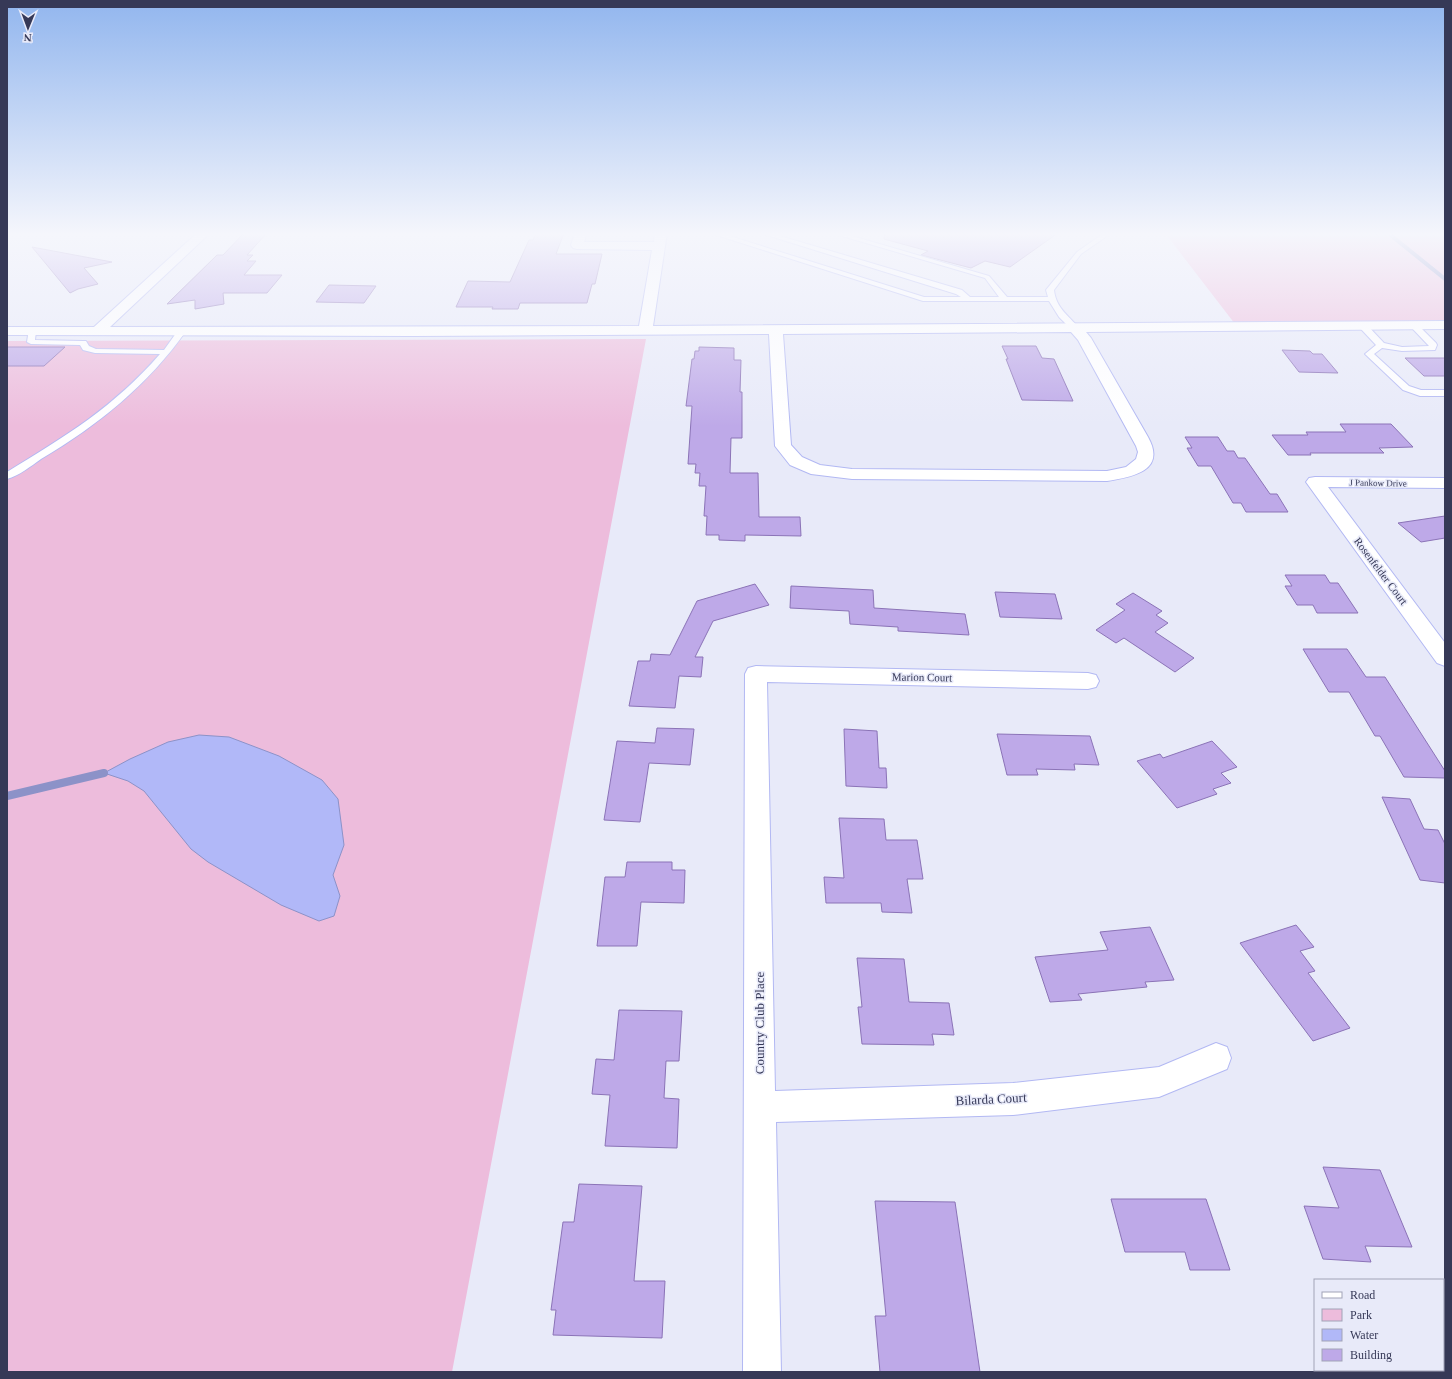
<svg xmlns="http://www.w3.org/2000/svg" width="1452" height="1379" font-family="'Times New Roman',serif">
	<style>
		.green { fill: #edbcdc }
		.water { fill: #b1b8f8; stroke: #8c92c8 }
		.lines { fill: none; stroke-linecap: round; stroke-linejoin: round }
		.stream-far1 { stroke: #8c92c8; stroke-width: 4 }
		.stream { stroke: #8c92c8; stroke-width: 8 }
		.building { fill: #bea9e8; stroke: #8b73b7 }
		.lane-casing { stroke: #b2b8f3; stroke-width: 2 }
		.street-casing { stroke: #b2b8f3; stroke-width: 2 }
		.path { stroke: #9d9fb5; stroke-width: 1.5; stroke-dasharray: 2 1; stroke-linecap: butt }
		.lane { fill: #fff; fill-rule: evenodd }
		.street { fill: #fff; fill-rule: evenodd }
		.labels { text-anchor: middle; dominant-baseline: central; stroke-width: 3; stroke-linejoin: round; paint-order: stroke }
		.far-street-label { font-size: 9px; fill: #363957; stroke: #e8eaf9 }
		.street-label { font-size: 11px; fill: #363957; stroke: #e8eaf9 }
		.near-street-label { font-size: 13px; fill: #363957; stroke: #e8eaf9 }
	</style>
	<rect width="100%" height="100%" fill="#e8eaf9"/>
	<path class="green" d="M 1165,233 L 1445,233 L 1445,322 L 1235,324 Z
		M 646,339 L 452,1372 L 7,1372 L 7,341 Z"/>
	<path class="water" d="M 199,735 L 229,737 L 279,756 L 322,780 L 338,799 L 344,845 L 333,875 L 340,896 L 334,916 L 319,921 L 281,905 L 208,862 L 191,849 L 144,791 L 128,781 L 104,773 L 130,759 L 168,742 Z"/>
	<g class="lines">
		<path class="stream-far1" d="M 1388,233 L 1445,279"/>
		<path class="stream" d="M 7,796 L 104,773"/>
	</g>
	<path class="building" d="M 244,233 L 267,233 L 247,255 L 253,255 L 247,261 L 256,261 L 244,275 L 282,275 L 267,293 L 223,293 L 224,304 L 195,309 L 195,300 L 167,304 L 217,255 L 223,255 Z
		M 536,233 L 564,233 L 556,254 L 602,254 L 595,284 L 592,284 L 587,303 L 520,303 L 518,309 L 492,309 L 493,307 L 456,307 L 468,281 L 510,282 L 529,240 L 533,240 Z
		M 885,233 L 1058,233 L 1010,267 L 985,261 L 971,268 L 921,255 L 928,251 L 884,239 Z
		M 32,247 L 112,262 L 84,268 L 98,284 L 78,289 L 70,293 Z
		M 329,285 L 376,286 L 364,303 L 316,302 Z
		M 1002,346 L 1036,346 L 1042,358 L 1054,359 L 1073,401 L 1022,400 L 1006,359 L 1008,359 Z
		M 7,347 L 65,347 L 44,366 L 7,366 Z
		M 699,347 L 734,348 L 734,360 L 741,360 L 740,392 L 742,392 L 742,438 L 731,438 L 730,473 L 758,473 L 759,517 L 800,517 L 801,536 L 745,535 L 745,541 L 719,540 L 719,535 L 706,535 L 707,516 L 704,516 L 706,486 L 699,486 L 700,473 L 695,473 L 696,464 L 688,464 L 692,406 L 686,406 L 692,359 L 694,359 L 695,351 L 699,351 Z
		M 1282,350 L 1310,351 L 1313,354 L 1322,354 L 1338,373 L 1299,372 Z
		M 1405,358 L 1445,358 L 1445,376 L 1424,376 Z
		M 1340,424 L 1391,424 L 1413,447 L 1379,448 L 1384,453 L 1310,453 L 1311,455 L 1288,455 L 1272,435 L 1308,435 L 1306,432 L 1346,432 Z
		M 1185,437 L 1218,437 L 1227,451 L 1234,451 L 1238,458 L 1245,458 L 1270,494 L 1277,494 L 1288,512 L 1246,512 L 1241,503 L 1233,503 L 1211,466 L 1198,466 L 1187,448 L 1192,448 Z
		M 1445,516 L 1445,538 L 1421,542 L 1398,523 Z
		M 1285,575 L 1325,575 L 1330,583 L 1338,583 L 1358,613 L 1317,613 L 1313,605 L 1297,605 L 1285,586 L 1292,586 Z
		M 755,584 L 769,605 L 713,621 L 695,657 L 703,657 L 701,677 L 679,676 L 675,708 L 629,706 L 638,661 L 650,661 L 651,654 L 670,655 L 697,601 Z
		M 791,586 L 873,590 L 874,608 L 965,614 L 969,635 L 898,631 L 898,627 L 850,624 L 849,611 L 790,608 Z
		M 995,592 L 1055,594 L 1062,619 L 1000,617 Z
		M 1133,593 L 1162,611 L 1156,615 L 1168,623 L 1155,632 L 1194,658 L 1175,672 L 1124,638 L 1116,643 L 1096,630 L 1125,610 L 1116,604 Z
		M 1303,649 L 1347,649 L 1366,677 L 1385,677 L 1445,771 L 1445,778 L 1404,777 L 1380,736 L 1375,736 L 1349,692 L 1329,692 Z
		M 657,728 L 694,729 L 690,765 L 649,763 L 640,822 L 604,820 L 617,741 L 655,743 Z
		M 844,729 L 877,731 L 879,768 L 886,768 L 887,788 L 846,786 Z
		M 997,734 L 1090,736 L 1099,765 L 1074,764 L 1075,770 L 1036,769 L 1038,775 L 1007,775 Z
		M 1212,741 L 1237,767 L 1221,773 L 1231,783 L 1213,789 L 1217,794 L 1177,808 L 1137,761 L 1160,754 L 1163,758 Z
		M 1382,797 L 1410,799 L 1424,829 L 1438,830 L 1445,844 L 1445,883 L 1420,880 Z
		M 839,818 L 884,819 L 886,840 L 917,840 L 923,879 L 907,879 L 912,913 L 882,912 L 881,903 L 826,903 L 824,877 L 844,878 Z
		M 627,862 L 672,862 L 672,870 L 685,870 L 684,903 L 641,902 L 637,946 L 597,946 L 605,877 L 625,877 Z
		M 1296,925 L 1314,947 L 1300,951 L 1315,971 L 1308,973 L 1350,1028 L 1313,1041 L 1240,943 Z
		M 1150,927 L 1174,980 L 1145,982 L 1147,987 L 1078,994 L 1082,1000 L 1050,1002 L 1035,957 L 1108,950 L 1100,932 Z
		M 857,958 L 904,959 L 909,1002 L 949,1003 L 954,1035 L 932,1034 L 934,1045 L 862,1044 L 858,1007 L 862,1007 Z
		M 619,1010 L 682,1011 L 679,1061 L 666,1061 L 664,1098 L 679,1099 L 677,1148 L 605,1146 L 610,1095 L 592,1094 L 596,1059 L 614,1060 Z
		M 1323,1167 L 1380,1170 L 1412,1247 L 1365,1246 L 1371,1262 L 1323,1259 L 1304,1206 L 1339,1208 Z
		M 579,1184 L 642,1186 L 634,1281 L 665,1281 L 662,1338 L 553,1335 L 556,1310 L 551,1310 L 563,1222 L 574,1222 Z
		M 1111,1199 L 1206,1199 L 1230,1270 L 1190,1270 L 1185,1252 L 1125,1252 Z
		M 875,1201 L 955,1202 L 980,1372 L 880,1372 L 875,1316 L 886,1316 Z"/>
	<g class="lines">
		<g class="lane-casing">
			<path id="lane" d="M 710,233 L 720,233 L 924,297 L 961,297 L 956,294 L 760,233 L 770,233 L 962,290 L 970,297 L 999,297 L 985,278 L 832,233 L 842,233 L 989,276 L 1007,297 L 1048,297 L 1046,290 L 1077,252 L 1104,233 L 1110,234 L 1081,254 L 1054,290 C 1056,308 1068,315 1079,328 L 1075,330 L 1072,330 L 1059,317 L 1049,301 L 923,301 Z
				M 1360,324 L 1366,324 L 1384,343 L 1402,347 L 1429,346 L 1410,326 L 1411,324 L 1417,324 L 1436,343 L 1437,345 L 1435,350 L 1402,351 L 1382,348 L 1374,354 L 1409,386 L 1421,390 L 1445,390 L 1445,396 L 1420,396 L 1403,390 L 1365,354 L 1376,345 L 1360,328 Z
				M 29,329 L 32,329 L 36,331 L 35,340 L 83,341 L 86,341 L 89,346 L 96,349 L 164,350 L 179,329 L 182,329 L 186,331 C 148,385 97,426 41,459 C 31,466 19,476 7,479 L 7,472 C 66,436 114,407 160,354 L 95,353 L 83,350 L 80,345 L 31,344 L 27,342 Z"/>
		</g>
		<g class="street-casing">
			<path id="street" d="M 197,233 L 210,233 L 110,327 L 639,326 L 652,250 L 577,249 L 573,248 L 571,245 L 575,233 L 587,233 L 584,242 L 654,242 L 655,233 L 667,233 L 653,326 L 1445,321 L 1445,329 L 1086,332 L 1091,338 L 1148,437 C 1167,471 1132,477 1107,481 L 852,479 L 811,474 L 790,465 L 775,446 L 769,334 L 412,336 L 7,335 L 7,327 L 94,327 ZM 1071,332 L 1078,340 L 1136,446 L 1138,452 L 1136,459 L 1126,467 L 1107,471 L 852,469 L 820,465 L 802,457 L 791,445 L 783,334 Z
				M 1315,477 L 1445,478 L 1445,488 L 1328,487 L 1445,643 L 1445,666 L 1437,663 L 1306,482 L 1309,478 Z
				M 756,666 L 1088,673 L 1096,675 L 1099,681 L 1096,687 L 1088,689 L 767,682 L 775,1091 L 1013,1083 L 1159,1067 L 1216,1043 L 1227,1047 L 1231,1058 L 1227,1069 L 1159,1097 L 1013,1115 L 776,1122 L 781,1372 L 743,1372 L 745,674 L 748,668 Z"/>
		</g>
		<path class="path" d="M 1370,234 L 1438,233"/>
		<use href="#lane" class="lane"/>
		<use href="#street" class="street"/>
	</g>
	<linearGradient id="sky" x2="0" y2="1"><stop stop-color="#92b6ee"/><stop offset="0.55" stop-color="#f5f6fc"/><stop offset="1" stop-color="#f5f6fc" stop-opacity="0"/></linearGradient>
	<rect width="1452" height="426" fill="url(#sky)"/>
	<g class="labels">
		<g class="far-street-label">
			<text transform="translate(1378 483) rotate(1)">J Pankow Drive</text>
		</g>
		<g class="street-label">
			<text transform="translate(1381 571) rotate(53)">Rosenfelder Court</text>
			<text transform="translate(922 677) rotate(1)">Marion Court</text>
		</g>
		<g class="near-street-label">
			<text transform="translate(759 1023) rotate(-90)">Country Club Place</text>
			<text transform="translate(991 1099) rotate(-3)">Bilarda Court</text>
		</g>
	</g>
	<rect width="1452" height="1379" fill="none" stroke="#363957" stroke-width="16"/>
	<rect x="1314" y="1279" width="130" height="92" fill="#e8eaf9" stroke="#a1a3b8"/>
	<rect x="1322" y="1292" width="20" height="6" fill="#ffffff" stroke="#a1a3b8"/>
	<text x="1350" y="1299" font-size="12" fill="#363957">Road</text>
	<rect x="1322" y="1309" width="20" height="12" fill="#edbcdc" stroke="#a1a3b8"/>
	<text x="1350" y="1319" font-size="12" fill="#363957">Park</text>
	<rect x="1322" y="1329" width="20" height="12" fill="#b1b8f8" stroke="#a1a3b8"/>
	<text x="1350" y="1339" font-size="12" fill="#363957">Water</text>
	<rect x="1322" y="1349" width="20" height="12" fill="#bea9e8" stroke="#a1a3b8"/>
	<text x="1350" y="1359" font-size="12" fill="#363957">Building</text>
	<g transform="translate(28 28) rotate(181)" stroke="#e8eaf9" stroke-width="3" paint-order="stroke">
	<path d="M0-3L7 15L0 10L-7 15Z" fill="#363957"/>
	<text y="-6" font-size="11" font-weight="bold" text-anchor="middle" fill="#363957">N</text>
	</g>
</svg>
